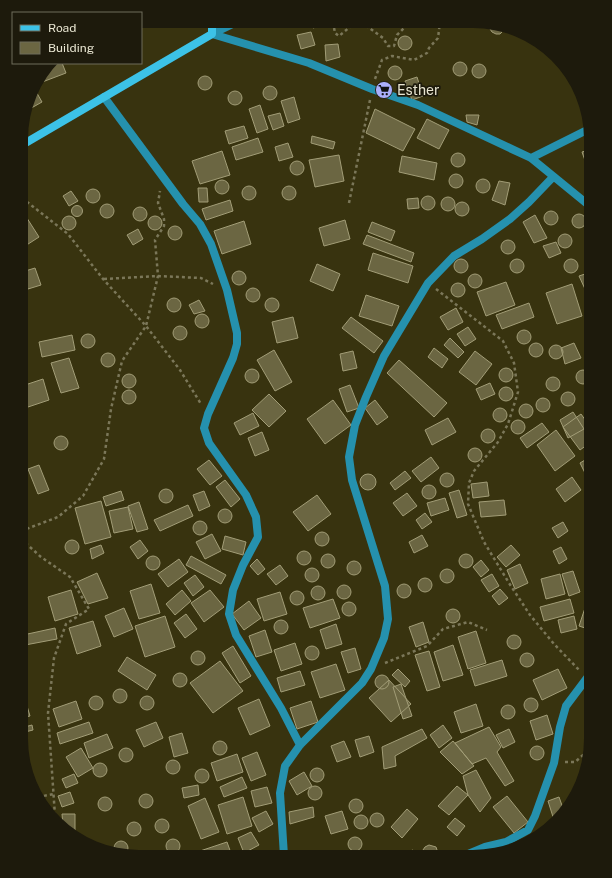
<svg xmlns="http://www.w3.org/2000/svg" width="612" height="878" font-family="'Public Sans',sans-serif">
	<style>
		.building { fill: #6b6642; stroke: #a29d77 }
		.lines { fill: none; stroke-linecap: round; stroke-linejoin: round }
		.path { stroke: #7b7759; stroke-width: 2.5; stroke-dasharray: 3 3; stroke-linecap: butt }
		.street { stroke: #2591ae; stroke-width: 8 }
		.secondary { stroke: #3cc2e7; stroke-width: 8 }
		.labels { text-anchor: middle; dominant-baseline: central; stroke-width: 3.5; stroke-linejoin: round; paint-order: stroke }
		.poi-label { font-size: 14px; fill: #e9e6d2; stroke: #1d1a0c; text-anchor: start }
	</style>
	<rect width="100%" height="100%" fill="#38330f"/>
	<path class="building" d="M 311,22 L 322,22 L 323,25 L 313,28 Z
		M 445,22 L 459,22 L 455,26 L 451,27 Z
		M 491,23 L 504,29 L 503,31 L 500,34 L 496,34 L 492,32 L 490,29 Z
		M 311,32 L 315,45 L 301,49 L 297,35 Z
		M398 43a7 7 0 1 1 14 0a7 7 0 1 1-14 0Z
		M 338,44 L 340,57 L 326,61 L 325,45 Z
		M453 69a7 7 0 1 1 14 0a7 7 0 1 1-14 0Z
		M 51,63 L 62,63 L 66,73 L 37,84 L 37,80 Z
		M472 71a7 7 0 1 1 14 0a7 7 0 1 1-14 0Z
		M388 73a7 7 0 1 1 14 0a7 7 0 1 1-14 0Z
		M198 83a7 7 0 1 1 14 0a7 7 0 1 1-14 0Z
		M 417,77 L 423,96 L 412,100 L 405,81 Z
		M263 93a7 7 0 1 1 14 0a7 7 0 1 1-14 0Z
		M 34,88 L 42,102 L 26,111 Z
		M228 98a7 7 0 1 1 14 0a7 7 0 1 1-14 0Z
		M 294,97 L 300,119 L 288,123 L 281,101 Z
		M 260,105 L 268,129 L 257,133 L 249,109 Z
		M 375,109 L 415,129 L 403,151 L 366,133 Z
		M 280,113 L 284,126 L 273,130 L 268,116 Z
		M 466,115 L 479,115 L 477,125 L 467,122 Z
		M 427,119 L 449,130 L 439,149 L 417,138 Z
		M 244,126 L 248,138 L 229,144 L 225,131 Z
		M 312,136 L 335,142 L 333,149 L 311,143 Z
		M 258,138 L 263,152 L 236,160 L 232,147 Z
		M 288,143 L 293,157 L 279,161 L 275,147 Z
		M 591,149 L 591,164 L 587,166 L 582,152 Z
		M 222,151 L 230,175 L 200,184 L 192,161 Z
		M451 160a7 7 0 1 1 14 0a7 7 0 1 1-14 0Z
		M 339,155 L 344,181 L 315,187 L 309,160 Z
		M 402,156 L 437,163 L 434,180 L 399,172 Z
		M290 168a7 7 0 1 1 14 0a7 7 0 1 1-14 0Z
		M449 181a7 7 0 1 1 14 0a7 7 0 1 1-14 0Z
		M476 186a7 7 0 1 1 14 0a7 7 0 1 1-14 0Z
		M215 187a7 7 0 1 1 14 0a7 7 0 1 1-14 0Z
		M 499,181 L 510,183 L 505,205 L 492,200 Z
		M282 193a7 7 0 1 1 14 0a7 7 0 1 1-14 0Z
		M242 193a7 7 0 1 1 14 0a7 7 0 1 1-14 0Z
		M 198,188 L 207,188 L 208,202 L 199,202 Z
		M86 196a7 7 0 1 1 14 0a7 7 0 1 1-14 0Z
		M 71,191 L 78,201 L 69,206 L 63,196 Z
		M421 203a7 7 0 1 1 14 0a7 7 0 1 1-14 0Z
		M441 204a7 7 0 1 1 14 0a7 7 0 1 1-14 0Z
		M 418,198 L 419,208 L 408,209 L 407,199 Z
		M 230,200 L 233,211 L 206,220 L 202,209 Z
		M455 209a7 7 0 1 1 14 0a7 7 0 1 1-14 0Z
		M100 211a7 7 0 1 1 14 0a7 7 0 1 1-14 0Z
		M71.5 211a5.5 5.5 0 1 1 11 0a5.5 5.5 0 1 1-11 0Z
		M133 214a7 7 0 1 1 14 0a7 7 0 1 1-14 0Z
		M544 218a7 7 0 1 1 14 0a7 7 0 1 1-14 0Z
		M572 221a7 7 0 1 1 14 0a7 7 0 1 1-14 0Z
		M 25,215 L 39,237 L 22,248 L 22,217 Z
		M 535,215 L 547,238 L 534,243 L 523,222 Z
		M148 223a7 7 0 1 1 14 0a7 7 0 1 1-14 0Z
		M62 223a7 7 0 1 1 14 0a7 7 0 1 1-14 0Z
		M 345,220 L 350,239 L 324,246 L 319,228 Z
		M 244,221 L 251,244 L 222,254 L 214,231 Z
		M 372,222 L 395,231 L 391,241 L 368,232 Z
		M168 233a7 7 0 1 1 14 0a7 7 0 1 1-14 0Z
		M 138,229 L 143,239 L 133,245 L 127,235 Z
		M558 241a7 7 0 1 1 14 0a7 7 0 1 1-14 0Z
		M 367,235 L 414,253 L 411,262 L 363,244 Z
		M501 247a7 7 0 1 1 14 0a7 7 0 1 1-14 0Z
		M 556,242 L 561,253 L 549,258 L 543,246 Z
		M 373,253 L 413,266 L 408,283 L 368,270 Z
		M510 266a7 7 0 1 1 14 0a7 7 0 1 1-14 0Z
		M564 266a7 7 0 1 1 14 0a7 7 0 1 1-14 0Z
		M454 266a7 7 0 1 1 14 0a7 7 0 1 1-14 0Z
		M 317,264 L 340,274 L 333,291 L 310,281 Z
		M 35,268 L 41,285 L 28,289 L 22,272 Z
		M232 278a7 7 0 1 1 14 0a7 7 0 1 1-14 0Z
		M 591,272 L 591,302 L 579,276 Z
		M468 281a7 7 0 1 1 14 0a7 7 0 1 1-14 0Z
		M 591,280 L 591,301 L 585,282 Z
		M 506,282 L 515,305 L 486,316 L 477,292 Z
		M451 290a7 7 0 1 1 14 0a7 7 0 1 1-14 0Z
		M 572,284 L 582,316 L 557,324 L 546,293 Z
		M246 295a7 7 0 1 1 14 0a7 7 0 1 1-14 0Z
		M 366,295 L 399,306 L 392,326 L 359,316 Z
		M167 305a7 7 0 1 1 14 0a7 7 0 1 1-14 0Z
		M265 305a7 7 0 1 1 14 0a7 7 0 1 1-14 0Z
		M 199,300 L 205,311 L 194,314 L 189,305 Z
		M 529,303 L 534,317 L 502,329 L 496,315 Z
		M 456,308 L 463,322 L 448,330 L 440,317 Z
		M195 321a7 7 0 1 1 14 0a7 7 0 1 1-14 0Z
		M 293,317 L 298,338 L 277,343 L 272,322 Z
		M 351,317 L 383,341 L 374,353 L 342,328 Z
		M173 333a7 7 0 1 1 14 0a7 7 0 1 1-14 0Z
		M 468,327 L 476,339 L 465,346 L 457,334 Z
		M517 337a7 7 0 1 1 14 0a7 7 0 1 1-14 0Z
		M81 341a7 7 0 1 1 14 0a7 7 0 1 1-14 0Z
		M 72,335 L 75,350 L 42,357 L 39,342 Z
		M 450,338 L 464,352 L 458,358 L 444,345 Z
		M529 350a7 7 0 1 1 14 0a7 7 0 1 1-14 0Z
		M 574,343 L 581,358 L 565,364 L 561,348 Z
		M549 352a7 7 0 1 1 14 0a7 7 0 1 1-14 0Z
		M 434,348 L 448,359 L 442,368 L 428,357 Z
		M 274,350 L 292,382 L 275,391 L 257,360 Z
		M 353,351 L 357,368 L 343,371 L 340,354 Z
		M 475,351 L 492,364 L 476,385 L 459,372 Z
		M101 360a7 7 0 1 1 14 0a7 7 0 1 1-14 0Z
		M 69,358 L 79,388 L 61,393 L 51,363 Z
		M 399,360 L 447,403 L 434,417 L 387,373 Z
		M499 375a7 7 0 1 1 14 0a7 7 0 1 1-14 0Z
		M245 376a7 7 0 1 1 14 0a7 7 0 1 1-14 0Z
		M576 377a7 7 0 1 1 14 0a7 7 0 1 1-14 0Z
		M122 381a7 7 0 1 1 14 0a7 7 0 1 1-14 0Z
		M546 384a7 7 0 1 1 14 0a7 7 0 1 1-14 0Z
		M 43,379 L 49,400 L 22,409 L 22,386 Z
		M 490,383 L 495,394 L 481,400 L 476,389 Z
		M 350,385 L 359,408 L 347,412 L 339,389 Z
		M499 394a7 7 0 1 1 14 0a7 7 0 1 1-14 0Z
		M122 397a7 7 0 1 1 14 0a7 7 0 1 1-14 0Z
		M561 399a7 7 0 1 1 14 0a7 7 0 1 1-14 0Z
		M 269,394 L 286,411 L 269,427 L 252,410 Z
		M536 405a7 7 0 1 1 14 0a7 7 0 1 1-14 0Z
		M 333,400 L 351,425 L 325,444 L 307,419 Z
		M 375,400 L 388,417 L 377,425 L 365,408 Z
		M519 411a7 7 0 1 1 14 0a7 7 0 1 1-14 0Z
		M493 415a7 7 0 1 1 14 0a7 7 0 1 1-14 0Z
		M 573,412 L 584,429 L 568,438 L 560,420 Z
		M 253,413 L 259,426 L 240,435 L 234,423 Z
		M 581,414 L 591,428 L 591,442 L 580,450 L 563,427 Z
		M 448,418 L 456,432 L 432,445 L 425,430 Z
		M511 427a7 7 0 1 1 14 0a7 7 0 1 1-14 0Z
		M 542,423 L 549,432 L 527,448 L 520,438 Z
		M481 436a7 7 0 1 1 14 0a7 7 0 1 1-14 0Z
		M 556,430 L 575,456 L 555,471 L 537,445 Z
		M 262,432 L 269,450 L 255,456 L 248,438 Z
		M54 443a7 7 0 1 1 14 0a7 7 0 1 1-14 0Z
		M468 455a7 7 0 1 1 14 0a7 7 0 1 1-14 0Z
		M 431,457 L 439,468 L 421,482 L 412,471 Z
		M 590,457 L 591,470 L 585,473 L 580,463 Z
		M 591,459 L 591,473 L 584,464 Z
		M 209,460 L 222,476 L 210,485 L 197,469 Z
		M 39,465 L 49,490 L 38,494 L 28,469 Z
		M 405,471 L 411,478 L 395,490 L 390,483 Z
		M440 480a7 7 0 1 1 14 0a7 7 0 1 1-14 0Z
		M360 482a8 8 0 1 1 16 0a8 8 0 1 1-16 0Z
		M 572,477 L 581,490 L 565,502 L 556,489 Z
		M 225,480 L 240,499 L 231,507 L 216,487 Z
		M 487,482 L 489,496 L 473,498 L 471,484 Z
		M422 492a7 7 0 1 1 14 0a7 7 0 1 1-14 0Z
		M159 496a7 7 0 1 1 14 0a7 7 0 1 1-14 0Z
		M 459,490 L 467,515 L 457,518 L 449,493 Z
		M 121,491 L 124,500 L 106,506 L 103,497 Z
		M 204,491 L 210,506 L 199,511 L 193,495 Z
		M 407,493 L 417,506 L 403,516 L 393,503 Z
		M 317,495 L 331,514 L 308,531 L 293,512 Z
		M 445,498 L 449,510 L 431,516 L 427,503 Z
		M 504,500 L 506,515 L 481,517 L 479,502 Z
		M 101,501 L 111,537 L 85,544 L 75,508 Z
		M 139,502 L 148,529 L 137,532 L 128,506 Z
		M 188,505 L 193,516 L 160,531 L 154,520 Z
		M 128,507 L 133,529 L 114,533 L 109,511 Z
		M218 516a7 7 0 1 1 14 0a7 7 0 1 1-14 0Z
		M 425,513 L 432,522 L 422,529 L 416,520 Z
		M193 528a7 7 0 1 1 14 0a7 7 0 1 1-14 0Z
		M 563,522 L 568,531 L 558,538 L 552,528 Z
		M315 539a7 7 0 1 1 14 0a7 7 0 1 1-14 0Z
		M 212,534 L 221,551 L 205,559 L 196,542 Z
		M 422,535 L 428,546 L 414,553 L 409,542 Z
		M 225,536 L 246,542 L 243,555 L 222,549 Z
		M65 547a7 7 0 1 1 14 0a7 7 0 1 1-14 0Z
		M 140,540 L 148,551 L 138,559 L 130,547 Z
		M 101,545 L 104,553 L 92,559 L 90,549 Z
		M 511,545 L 520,555 L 506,567 L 497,557 Z
		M 561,547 L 567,559 L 559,564 L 553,551 Z
		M297 558a7 7 0 1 1 14 0a7 7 0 1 1-14 0Z
		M459 561a7 7 0 1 1 14 0a7 7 0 1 1-14 0Z
		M321 561a7 7 0 1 1 14 0a7 7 0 1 1-14 0Z
		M 21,554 L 24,556 L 26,562 L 25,566 L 21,568 Z
		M146 563a7 7 0 1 1 14 0a7 7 0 1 1-14 0Z
		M 191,556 L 226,575 L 221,584 L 186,565 Z
		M 179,559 L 188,572 L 168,587 L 158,574 Z
		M 257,559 L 265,569 L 258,575 L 250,566 Z
		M 481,560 L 489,570 L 481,577 L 473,567 Z
		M347 568a7 7 0 1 1 14 0a7 7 0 1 1-14 0Z
		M 520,564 L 528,583 L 515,589 L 507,570 Z
		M 280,565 L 288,576 L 276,585 L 267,574 Z
		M305 575a7 7 0 1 1 14 0a7 7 0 1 1-14 0Z
		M440 576a7 7 0 1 1 14 0a7 7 0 1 1-14 0Z
		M 573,571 L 580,592 L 569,596 L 562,574 Z
		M 97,573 L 108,598 L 88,604 L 77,582 Z
		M 492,574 L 499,586 L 489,592 L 481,580 Z
		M 560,574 L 565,594 L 546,599 L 541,579 Z
		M 195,575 L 204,587 L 193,596 L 184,583 Z
		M418 585a7 7 0 1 1 14 0a7 7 0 1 1-14 0Z
		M397 591a7 7 0 1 1 14 0a7 7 0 1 1-14 0Z
		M 151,584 L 160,613 L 139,619 L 130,591 Z
		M337 592a7 7 0 1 1 14 0a7 7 0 1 1-14 0Z
		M311 593a7 7 0 1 1 14 0a7 7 0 1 1-14 0Z
		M 500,589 L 508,598 L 499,605 L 492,596 Z
		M 71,590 L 78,614 L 55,621 L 48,597 Z
		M 182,590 L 191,601 L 175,615 L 166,604 Z
		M 210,590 L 224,607 L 204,622 L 191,603 Z
		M290 598a7 7 0 1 1 14 0a7 7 0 1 1-14 0Z
		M 280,592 L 287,614 L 264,621 L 257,599 Z
		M 589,596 L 591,597 L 591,630 L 579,626 Z
		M 333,599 L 340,618 L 310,628 L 303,608 Z
		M 570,599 L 574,613 L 544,621 L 540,607 Z
		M 249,601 L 261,618 L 244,630 L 232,614 Z
		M342 609a7 7 0 1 1 14 0a7 7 0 1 1-14 0Z
		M 124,608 L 133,629 L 114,637 L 105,616 Z
		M446 616a7 7 0 1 1 14 0a7 7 0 1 1-14 0Z
		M 186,614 L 197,629 L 185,638 L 174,623 Z
		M 165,616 L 175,647 L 145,657 L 135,626 Z
		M 574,616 L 577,629 L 561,633 L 558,620 Z
		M274 627a7 7 0 1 1 14 0a7 7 0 1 1-14 0Z
		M 93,621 L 101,646 L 77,654 L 69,628 Z
		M 423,622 L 429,642 L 416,647 L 409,627 Z
		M 336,624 L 342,644 L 326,649 L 320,630 Z
		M 55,628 L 57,639 L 25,645 L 23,635 Z
		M 265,630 L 272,652 L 256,657 L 249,636 Z
		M 476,631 L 486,663 L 468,669 L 458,637 Z
		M507 642a7 7 0 1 1 14 0a7 7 0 1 1-14 0Z
		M 295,643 L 302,664 L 281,671 L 274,650 Z
		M 453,645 L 463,675 L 443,681 L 434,652 Z
		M305 653a7 7 0 1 1 14 0a7 7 0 1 1-14 0Z
		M 233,646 L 251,676 L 240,683 L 222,653 Z
		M 355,648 L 361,669 L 348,673 L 341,652 Z
		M191 658a7 7 0 1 1 14 0a7 7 0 1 1-14 0Z
		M 429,651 L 440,687 L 427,691 L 415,655 Z
		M520 660a7 7 0 1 1 14 0a7 7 0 1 1-14 0Z
		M 127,657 L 156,675 L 147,690 L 118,671 Z
		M 502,660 L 507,676 L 475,686 L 470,670 Z
		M 220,661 L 243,691 L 213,713 L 190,683 Z
		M 336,664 L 345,690 L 320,698 L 311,672 Z
		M 398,669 L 410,681 L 405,687 L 392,675 Z
		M 558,669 L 567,688 L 542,700 L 533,680 Z
		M 300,671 L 305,685 L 281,692 L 277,678 Z
		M173 680a7 7 0 1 1 14 0a7 7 0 1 1-14 0Z
		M375 682a7 7 0 1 1 14 0a7 7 0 1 1-14 0Z
		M 389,680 L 411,704 L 391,722 L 369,698 Z
		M 401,684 L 412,716 L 403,719 L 393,687 Z
		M113 696a7 7 0 1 1 14 0a7 7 0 1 1-14 0Z
		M89 703a7 7 0 1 1 14 0a7 7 0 1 1-14 0Z
		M140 703a7 7 0 1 1 14 0a7 7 0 1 1-14 0Z
		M524 705a7 7 0 1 1 14 0a7 7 0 1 1-14 0Z
		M 259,699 L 270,726 L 250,735 L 238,708 Z
		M 76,701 L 82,719 L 59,727 L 53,709 Z
		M 311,701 L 318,722 L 297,729 L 290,708 Z
		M 476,704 L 483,726 L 461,733 L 454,712 Z
		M501 712a7 7 0 1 1 14 0a7 7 0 1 1-14 0Z
		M 27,706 L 30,716 L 21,718 L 21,708 Z
		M 547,715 L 553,734 L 536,740 L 530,721 Z
		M 89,722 L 93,733 L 60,744 L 57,733 Z
		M 156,722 L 163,738 L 144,747 L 136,730 Z
		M 32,725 L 33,730 L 21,733 L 21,728 Z
		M 443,725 L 452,738 L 439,748 L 430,735 Z
		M 489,727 L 501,747 L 497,752 L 514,781 L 505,786 L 486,758 L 472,764 L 455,743 Z
		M 422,729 L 427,738 L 395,756 L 396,766 L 384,769 L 382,747 Z
		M 509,729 L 515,742 L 503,748 L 496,735 Z
		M 182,733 L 188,753 L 174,757 L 169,737 Z
		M 107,734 L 113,748 L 89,758 L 84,743 Z
		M 369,736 L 374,752 L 360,757 L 355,740 Z
		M213 748a7 7 0 1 1 14 0a7 7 0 1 1-14 0Z
		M 344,741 L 351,757 L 337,762 L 331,746 Z
		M 453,741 L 474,766 L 462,774 L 440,752 Z
		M530 753a7 7 0 1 1 14 0a7 7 0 1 1-14 0Z
		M119 755a7 7 0 1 1 14 0a7 7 0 1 1-14 0Z
		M 81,748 L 93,768 L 78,777 L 66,757 Z
		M 257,752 L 266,775 L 251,781 L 242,758 Z
		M 237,754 L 243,772 L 217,781 L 211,763 Z
		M166 767a7 7 0 1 1 14 0a7 7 0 1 1-14 0Z
		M93 770a7 7 0 1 1 14 0a7 7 0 1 1-14 0Z
		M310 775a7 7 0 1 1 14 0a7 7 0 1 1-14 0Z
		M195 776a7 7 0 1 1 14 0a7 7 0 1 1-14 0Z
		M 476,770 L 491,798 L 480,812 L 468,795 L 463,776 Z
		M 304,772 L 312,786 L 297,795 L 289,781 Z
		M 74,774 L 78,783 L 66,788 L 62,779 Z
		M 242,777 L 247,788 L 224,797 L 220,787 Z
		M 198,785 L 199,795 L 184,798 L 182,788 Z
		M308 793a7 7 0 1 1 14 0a7 7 0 1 1-14 0Z
		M 457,786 L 468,795 L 449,815 L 438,806 Z
		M 267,787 L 272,803 L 255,807 L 251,791 Z
		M 70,792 L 74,803 L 62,807 L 58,796 Z
		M139 801a7 7 0 1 1 14 0a7 7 0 1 1-14 0Z
		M 507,796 L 528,822 L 514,833 L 493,807 Z
		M98 804a7 7 0 1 1 14 0a7 7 0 1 1-14 0Z
		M 243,797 L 252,826 L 227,834 L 218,805 Z
		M 559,797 L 564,811 L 554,820 L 548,801 Z
		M 205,798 L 219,832 L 201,839 L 188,806 Z
		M349 806a7 7 0 1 1 14 0a7 7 0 1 1-14 0Z
		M 313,807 L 314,817 L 290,824 L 289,812 Z
		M 407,809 L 418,819 L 402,838 L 391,827 Z
		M 266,811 L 273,824 L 259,832 L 252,818 Z
		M 342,811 L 348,829 L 331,834 L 325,816 Z
		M370 820a7 7 0 1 1 14 0a7 7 0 1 1-14 0Z
		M 62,814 L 75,814 L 75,833 L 70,833 L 63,825 Z
		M354 822a7 7 0 1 1 14 0a7 7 0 1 1-14 0Z
		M 455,818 L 465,826 L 457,836 L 447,827 Z
		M155 826a7 7 0 1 1 14 0a7 7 0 1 1-14 0Z
		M127 829a7 7 0 1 1 14 0a7 7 0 1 1-14 0Z
		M 251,832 L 259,845 L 244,853 L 238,838 Z
		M348 844a7 7 0 1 1 14 0a7 7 0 1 1-14 0Z
		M166 846a7 7 0 1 1 14 0a7 7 0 1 1-14 0Z
		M114 848a7 7 0 1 1 14 0a7 7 0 1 1-14 0Z
		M 227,842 L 232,856 L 201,856 L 200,851 Z
		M 429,845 L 436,847 L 438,853 L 436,857 L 425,857 L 423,854 L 423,850 L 425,847 Z
		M 413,850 L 415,857 L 398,857 L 397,855 Z"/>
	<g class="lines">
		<path class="path" d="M 333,22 L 335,33 L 339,36 L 356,22
			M 361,22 L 383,38 L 388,46 L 394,46 L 397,35 L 404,28 L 405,22
			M 569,75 L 579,89
			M 375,79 L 382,60 L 392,56 L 414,60 L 427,53 L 429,48 L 438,38 L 440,22
			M 22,198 L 68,234 L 103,279 L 146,326 L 180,370 L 201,404
			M 349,203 L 370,100
			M 104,279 L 158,276 L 201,278 L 213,284
			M 436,289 L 503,341 L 514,363 L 518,392 L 508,424 L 498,442 L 474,471 L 469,483 L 468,504 L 484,542 L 509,583 L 530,615 L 554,644 L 580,671
			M 21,531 L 58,517 L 83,496 L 104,459 L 111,409 L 122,361 L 146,326 L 158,276 L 155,240 L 164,226 L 164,219 L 158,203 L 160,191
			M 21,539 L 41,557 L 70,577 L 89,609 L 66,624 L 54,658 L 48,713 L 55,816
			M 385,663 L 427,646 L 443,629 L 468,622 L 487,630
			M 565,762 L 575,762 L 590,749
			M 38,797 L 54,794"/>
		<path class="street" d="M 212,34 L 309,63 L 372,89 L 418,105 L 531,158 L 591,207
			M 212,34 L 239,21
			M 104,97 L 183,204 L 200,224 L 211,244 L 227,290 L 237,333 L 237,344 L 233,358 L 208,414 L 204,428 L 209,443 L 246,495 L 256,517 L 258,537 L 243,565 L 233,590 L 229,614 L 236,635 L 281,708 L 300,745
			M 531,158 L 589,129
			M 284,856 L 280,793 L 285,766 L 300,745 L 362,683 L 371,669 L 384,638 L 388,619 L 385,586 L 352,480 L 349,457 L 355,425 L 366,397 L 384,356 L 428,283 L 454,256 L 482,239 L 510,219 L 529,202 L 553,177
			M 461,857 L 485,847 L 506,842 L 528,830 L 535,816 L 554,763 L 560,727 L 566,706 L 587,678 L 591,675"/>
		<path class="secondary" d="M 22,145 L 212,34 L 212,21"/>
	</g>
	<defs>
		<g id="supermarket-disc" transform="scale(0.9)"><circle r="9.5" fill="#abaffb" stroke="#1d1a0c"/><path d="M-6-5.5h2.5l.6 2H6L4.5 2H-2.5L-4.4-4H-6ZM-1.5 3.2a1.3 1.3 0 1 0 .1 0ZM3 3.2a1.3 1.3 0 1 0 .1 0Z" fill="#111"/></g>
	</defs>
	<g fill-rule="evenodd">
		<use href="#supermarket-disc" x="384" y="90"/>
	</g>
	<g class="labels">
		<g class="poi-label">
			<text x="397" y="90">Esther</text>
		</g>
	</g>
	<path d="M0 0H612V878H0ZM139 28H473A111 111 0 0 1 584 139V739A111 111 0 0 1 473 850H139A111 111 0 0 1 28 739V139A111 111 0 0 1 139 28Z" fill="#1d1a0c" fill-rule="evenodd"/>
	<rect x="12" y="12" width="130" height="52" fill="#1d1a0c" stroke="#6f6c5b"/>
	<rect x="20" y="25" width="20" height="6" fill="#3cc2e7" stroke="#6f6c5b"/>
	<text x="48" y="32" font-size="12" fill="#e9e6d2">Road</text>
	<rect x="20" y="42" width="20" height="12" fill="#6b6642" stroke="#6f6c5b"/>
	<text x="48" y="52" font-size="12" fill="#e9e6d2">Building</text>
</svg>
